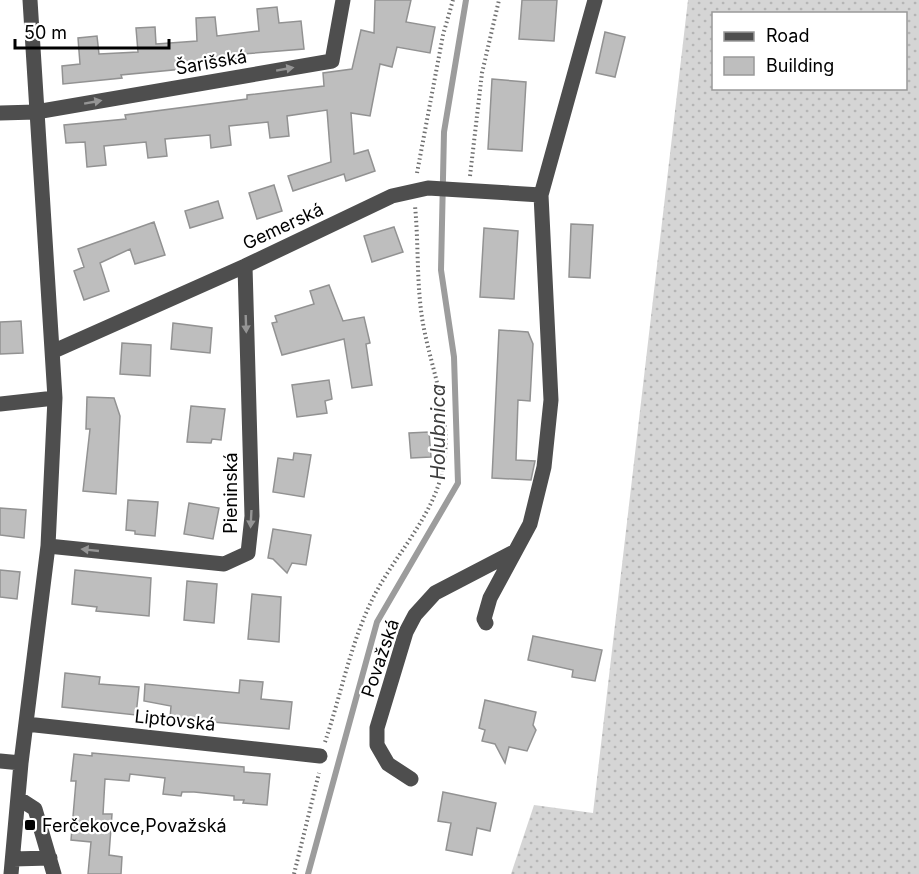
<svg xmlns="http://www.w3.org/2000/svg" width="919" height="874" font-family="Inter,sans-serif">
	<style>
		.grass { fill: url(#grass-dots); fill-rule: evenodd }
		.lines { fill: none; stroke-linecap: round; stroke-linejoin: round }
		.stream { stroke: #9c9c9c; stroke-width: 6 }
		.building { fill: #bebebe; stroke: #929292; stroke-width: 1.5 }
		.path { stroke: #707070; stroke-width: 4; stroke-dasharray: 1.5 3; stroke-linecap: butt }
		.minor { stroke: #4e4e4e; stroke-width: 15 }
		.oneway { fill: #959595 }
		.poi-dot { fill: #000; stroke: #fff; stroke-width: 2 }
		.labels { text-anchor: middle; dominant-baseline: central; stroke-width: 4.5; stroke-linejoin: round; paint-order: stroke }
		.street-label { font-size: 18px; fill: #000; stroke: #fff }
		.poi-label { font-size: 18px; fill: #000; stroke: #fff; text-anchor: start }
		.water-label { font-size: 20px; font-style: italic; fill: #3d3d3d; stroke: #fff }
	</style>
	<defs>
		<pattern id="grass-dots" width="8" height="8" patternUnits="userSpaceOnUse" patternTransform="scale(1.5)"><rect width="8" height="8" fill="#d5d5d5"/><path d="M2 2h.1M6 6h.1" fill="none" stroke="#b5b5b5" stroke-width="1.8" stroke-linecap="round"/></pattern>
	</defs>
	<rect width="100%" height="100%" fill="#fff"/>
	<path class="grass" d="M 688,0 L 919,0 L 919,874 L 511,874 L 534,805 L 593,813 ZM 714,14 L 906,14 L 906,88 L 714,88 Z"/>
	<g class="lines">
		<path class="stream" d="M 308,874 L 377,622 L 458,483 L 454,357 L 441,270 L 444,132 L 466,0"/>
	</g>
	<path class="building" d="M 375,0 L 411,0 L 406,22 L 435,27 L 430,53 L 397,47 L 392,67 L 380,64 L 370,116 L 351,113 L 354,154 L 368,150 L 375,171 L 346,181 L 344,174 L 293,191 L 288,176 L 331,162 L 327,110 L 287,116 L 289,136 L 270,138 L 268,122 L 229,126 L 231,145 L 211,148 L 210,135 L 165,139 L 167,156 L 148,158 L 146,142 L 104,146 L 106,165 L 87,167 L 85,142 L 66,143 L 64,125 L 126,119 L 125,115 L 247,99 L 247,95 L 324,86 L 323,73 L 352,69 L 361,30 L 374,33 Z
		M 522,0 L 557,0 L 554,41 L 519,39 Z
		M 277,7 L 279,23 L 301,21 L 304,49 L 243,54 L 244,58 L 182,65 L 183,69 L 121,75 L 122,78 L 63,84 L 62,66 L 80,64 L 78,38 L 97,36 L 99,54 L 138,52 L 136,28 L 155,27 L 156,44 L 197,41 L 196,18 L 215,17 L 217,36 L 259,31 L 257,9 Z
		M 605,32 L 625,37 L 615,77 L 596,73 Z
		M 492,79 L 526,82 L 522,151 L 488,149 Z
		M 274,185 L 282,211 L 257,219 L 249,193 Z
		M 218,201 L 223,218 L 190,228 L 185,211 Z
		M 154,222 L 165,255 L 135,264 L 130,249 L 100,263 L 109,291 L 84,300 L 74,271 L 84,267 L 78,249 Z
		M 571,224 L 593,225 L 590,278 L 569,277 Z
		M 394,227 L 403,252 L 372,262 L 364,236 Z
		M 484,228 L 518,231 L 514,299 L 480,297 Z
		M 329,285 L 343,321 L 364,317 L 370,343 L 366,344 L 372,385 L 352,388 L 344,339 L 282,355 L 272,323 L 277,322 L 275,316 L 314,304 L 310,291 Z
		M 21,321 L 23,353 L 0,354 L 0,322 Z
		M 173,323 L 212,328 L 210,353 L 171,349 Z
		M 499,330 L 528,332 L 533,344 L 530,401 L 518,400 L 516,460 L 535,461 L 531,480 L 492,478 Z
		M 122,343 L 151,345 L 150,376 L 120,374 Z
		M 329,380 L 332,399 L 325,401 L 327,413 L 297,417 L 292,385 Z
		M 87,397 L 114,398 L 120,416 L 116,494 L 83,491 L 90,429 L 86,429 Z
		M 191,406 L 225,409 L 221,440 L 212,439 L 211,443 L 187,442 Z
		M 429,432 L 431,457 L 411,458 L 409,433 Z
		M 294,453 L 311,455 L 304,497 L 273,492 L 278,458 L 293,460 Z
		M 128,500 L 158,502 L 155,536 L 135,534 L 135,531 L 126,530 Z
		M 189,503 L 219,508 L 213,539 L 184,534 Z
		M 0,508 L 26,510 L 24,538 L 0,535 Z
		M 273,529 L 311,535 L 306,565 L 292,563 L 287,573 L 273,559 L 268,558 Z
		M 0,570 L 20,572 L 17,599 L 0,597 Z
		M 75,570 L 151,578 L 149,616 L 96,611 L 97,607 L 72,604 Z
		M 187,581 L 217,584 L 214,623 L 184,620 Z
		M 252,594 L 281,597 L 279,642 L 248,639 Z
		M 533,636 L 602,650 L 595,681 L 572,677 L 573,670 L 528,660 Z
		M 65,673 L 100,677 L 99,684 L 139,687 L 136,715 L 62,707 Z
		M 240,680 L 263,682 L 261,699 L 292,702 L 289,729 L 170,718 L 171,706 L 144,701 L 145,684 L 239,693 Z
		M 485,700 L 536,712 L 533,725 L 536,730 L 527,751 L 509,747 L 505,763 L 495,744 L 482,741 L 485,730 L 479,728 Z
		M 92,753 L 244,767 L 244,772 L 270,774 L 267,805 L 243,803 L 244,800 L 234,800 L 234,796 L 194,792 L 182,792 L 181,796 L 163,794 L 165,778 L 130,774 L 129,781 L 105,779 L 103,814 L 112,814 L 109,855 L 122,857 L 121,874 L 88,874 L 91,842 L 71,840 L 76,781 L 71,781 L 74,754 L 92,756 Z
		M 443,792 L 496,803 L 490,831 L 477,828 L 472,855 L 446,850 L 451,823 L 438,821 Z"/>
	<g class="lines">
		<path class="path" d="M 417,173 L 443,35 L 453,0
			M 470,176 L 482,73 L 499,0
			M 325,742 C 341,695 350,645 372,600 C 394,555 436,515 444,463 C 451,417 433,374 424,329 C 416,289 419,247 415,206
			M 294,874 L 319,773"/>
		<path class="minor" d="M 0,113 L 36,112 L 332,61 L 343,0
			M 541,195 L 595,0
			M 54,351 L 245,266 L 392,196 L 428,188 L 541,195 L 551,400 L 544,467 L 530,524 L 490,598 L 484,619 L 486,623
			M 0,404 L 55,398
			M 48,546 L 224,564 L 248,553 L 252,516 L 245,266
			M 26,724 L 320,756
			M 0,761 L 21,763
			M 411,779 L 388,764 L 377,745 L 377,728 L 406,632 L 415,615 L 435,593 L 512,553
			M 18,798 L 35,809 L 54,874
			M 13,859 L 50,858
			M 11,874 L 21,763 L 48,546 L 55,398 L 30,0"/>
	</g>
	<defs><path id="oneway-solid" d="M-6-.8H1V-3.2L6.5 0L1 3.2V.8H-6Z" transform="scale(1.5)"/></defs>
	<g class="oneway">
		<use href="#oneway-solid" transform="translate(285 69) rotate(-10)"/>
		<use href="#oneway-solid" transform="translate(93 102) rotate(-10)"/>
		<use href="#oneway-solid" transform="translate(246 324) rotate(88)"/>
		<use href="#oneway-solid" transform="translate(251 519) rotate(93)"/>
		<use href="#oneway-solid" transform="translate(90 550) rotate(-174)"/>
	</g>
	<rect class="poi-dot" x="24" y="819" width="12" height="12" rx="3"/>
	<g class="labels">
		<g class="street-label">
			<text transform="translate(211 62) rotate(-10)">Šarišská</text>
			<text transform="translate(283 226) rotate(-25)">Gemerská</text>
			<text transform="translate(230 493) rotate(-90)">Pieninská</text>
			<text transform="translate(380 658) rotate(-71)">Považská</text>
			<text transform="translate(175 720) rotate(6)">Liptovská</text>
		</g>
		<g class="poi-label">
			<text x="42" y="825">Ferčekovce,Považská</text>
		</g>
		<g class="water-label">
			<text transform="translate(438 432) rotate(-90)">Holubnica</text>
		</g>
	</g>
	<rect x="712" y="12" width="195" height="78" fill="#ffffff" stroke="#999999" stroke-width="1.5"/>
	<rect x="724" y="32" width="30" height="9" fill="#4e4e4e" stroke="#999999" stroke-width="1.5"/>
	<text x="766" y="42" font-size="18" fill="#000000">Road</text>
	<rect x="724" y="57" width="30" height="18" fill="#bebebe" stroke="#999999" stroke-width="1.5"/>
	<text x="766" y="72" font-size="18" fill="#000000">Building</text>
	<path d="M15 39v9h154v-9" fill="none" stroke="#000000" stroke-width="3"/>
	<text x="24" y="39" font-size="18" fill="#000000" stroke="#ffffff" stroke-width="4.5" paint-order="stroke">50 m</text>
</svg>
